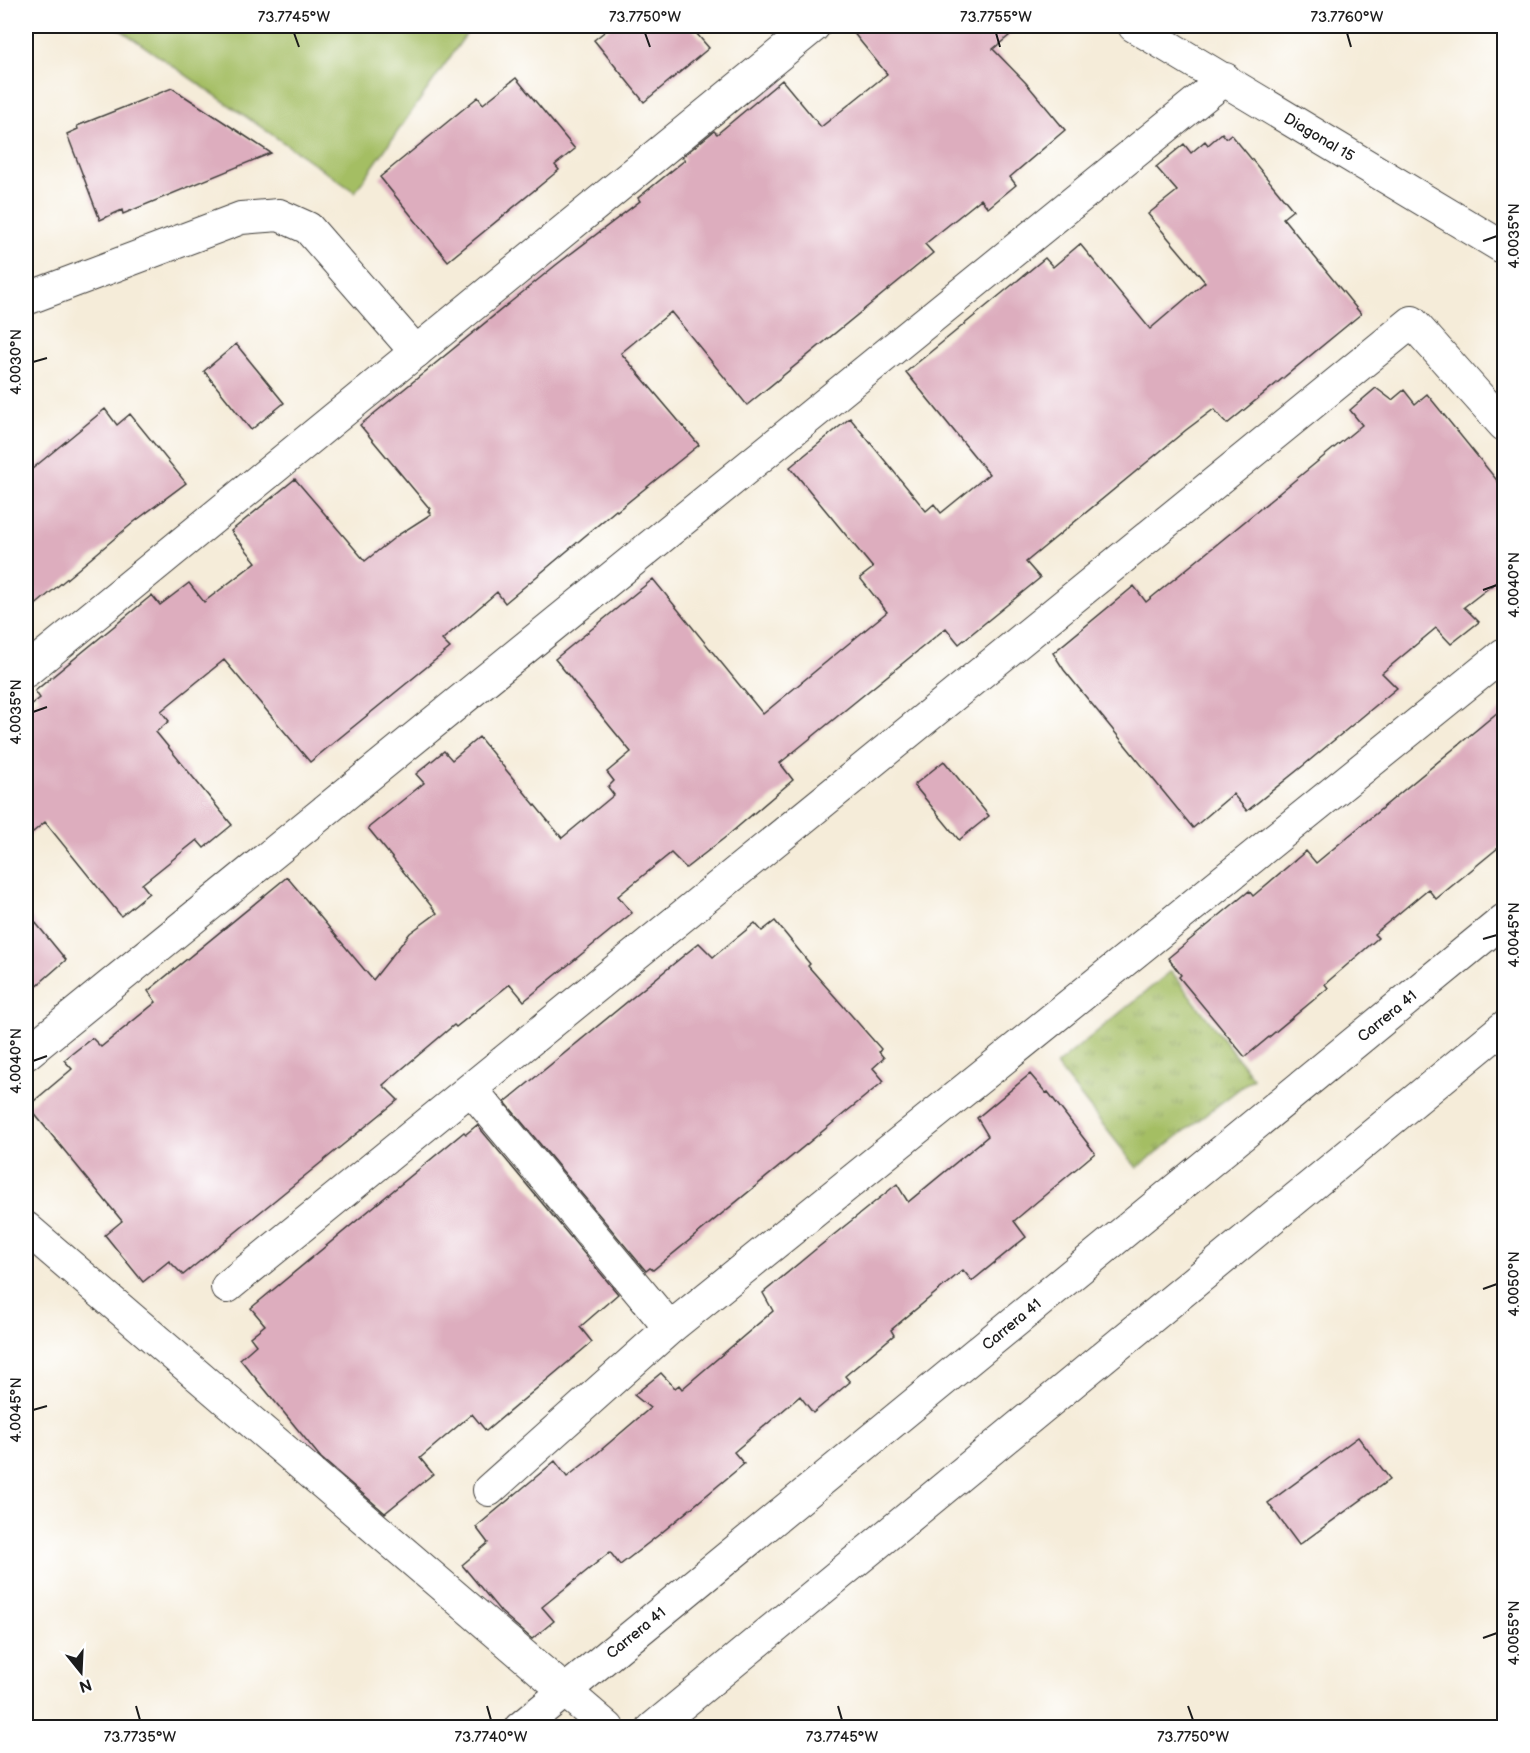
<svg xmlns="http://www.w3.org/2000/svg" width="1530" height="1753" font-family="'Balsamiq Sans',sans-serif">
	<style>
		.grass { fill: url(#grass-tufts); stroke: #606d40; stroke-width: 1.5 }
		.pitch { fill: #a4be64; stroke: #606d40; stroke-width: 1.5 }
		.building { fill: #ddadbe }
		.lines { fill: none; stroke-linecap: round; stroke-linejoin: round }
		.street-casing { stroke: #3d3b38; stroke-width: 34 }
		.street { stroke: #fff; stroke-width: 32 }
		.ticks { fill: none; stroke: #1c1c1c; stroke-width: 2 }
		.labels { text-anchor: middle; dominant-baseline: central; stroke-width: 6; stroke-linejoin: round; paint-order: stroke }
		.street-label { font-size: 15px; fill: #1c1c1c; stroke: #fff }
		.neatline { fill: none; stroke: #1c1c1c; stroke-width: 2 }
		.ticks-label { font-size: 15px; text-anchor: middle; fill: #1c1c1c }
	</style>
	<defs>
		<pattern id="grass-tufts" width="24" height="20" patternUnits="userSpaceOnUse" patternTransform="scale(1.5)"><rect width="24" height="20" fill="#a4be64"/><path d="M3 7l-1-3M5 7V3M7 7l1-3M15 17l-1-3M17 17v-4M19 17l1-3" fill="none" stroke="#859a52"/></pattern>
	</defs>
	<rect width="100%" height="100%" fill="#fff"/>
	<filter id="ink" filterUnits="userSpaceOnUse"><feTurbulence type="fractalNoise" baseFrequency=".0167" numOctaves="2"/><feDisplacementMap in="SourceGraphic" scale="12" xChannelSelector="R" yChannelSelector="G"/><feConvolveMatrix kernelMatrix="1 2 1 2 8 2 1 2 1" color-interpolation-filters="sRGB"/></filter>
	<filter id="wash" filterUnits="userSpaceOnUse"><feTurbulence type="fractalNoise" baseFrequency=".008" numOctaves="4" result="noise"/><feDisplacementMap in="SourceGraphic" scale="24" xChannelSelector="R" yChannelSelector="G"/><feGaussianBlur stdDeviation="1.35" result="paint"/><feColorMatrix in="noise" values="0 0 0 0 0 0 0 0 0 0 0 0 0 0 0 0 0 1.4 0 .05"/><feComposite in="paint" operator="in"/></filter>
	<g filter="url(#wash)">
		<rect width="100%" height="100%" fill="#f5ecd9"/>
		<path class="grass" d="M 1171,971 L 1253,1078 L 1137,1168 L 1056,1065 Z"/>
		<path class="pitch" d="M 115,26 L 472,26 L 355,192 Z"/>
		<g id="blocks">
			<path class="building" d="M 612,26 L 690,26 L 709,48 L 644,102 L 594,40 Z
				M 848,26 L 1021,26 L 993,49 L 1026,83 L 1065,130 L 1010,177 L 1016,185 L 988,208 L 981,199 L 925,244 L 933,253 L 747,405 L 671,312 L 621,353 L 699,445 L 617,511 L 616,510 L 505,603 L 497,592 L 442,640 L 450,648 L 310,762 L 224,660 L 161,711 L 169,721 L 156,732 L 232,825 L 204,848 L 197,840 L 142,884 L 149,893 L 121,916 L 45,822 L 26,838 L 26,709 L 40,698 L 35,691 L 152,595 L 160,605 L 189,583 L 204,602 L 256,562 L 231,531 L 295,479 L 365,561 L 398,535 L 431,514 L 428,511 L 430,509 L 360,425 L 556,265 L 640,201 L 638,198 L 685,160 L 682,157 L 714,131 L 717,134 L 782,80 L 821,127 L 887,74 Z
				M 516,78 L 575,149 L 555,165 L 559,170 L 448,261 L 380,177 L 478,97 L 483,104 Z
				M 172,88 L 271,153 L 123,214 L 122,210 L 100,220 L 67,134 L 78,129 L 77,126 Z
				M 1222,133 L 1226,138 L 1231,134 L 1293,210 L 1283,218 L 1361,314 L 1227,424 L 1214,409 L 1186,430 L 1026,562 L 1040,578 L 1007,605 L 959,644 L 946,628 L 780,763 L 793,780 L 727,836 L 686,868 L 671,853 L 618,896 L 632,913 L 524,1001 L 510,984 L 456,1027 L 454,1025 L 383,1085 L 398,1100 L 183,1275 L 169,1261 L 143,1282 L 105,1235 L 122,1221 L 28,1106 L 72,1069 L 64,1060 L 92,1038 L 101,1047 L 156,1002 L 148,991 L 287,877 L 373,980 L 410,933 L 437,913 L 368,828 L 424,783 L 416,774 L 444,751 L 452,760 L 479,737 L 562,838 L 614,795 L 608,787 L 614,781 L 607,772 L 631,752 L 555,659 L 653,579 L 763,714 L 887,612 L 860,578 L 873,568 L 790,467 L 850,418 L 926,511 L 934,504 L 941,513 L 989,474 L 906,372 L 1045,258 L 1053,267 L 1080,244 L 1150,329 L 1205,282 L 1148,214 L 1177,191 L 1156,167 L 1184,144 L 1191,153 L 1205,141 L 1208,145 Z
				M 236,344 L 284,403 L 251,430 L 204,371 Z
				M 1376,388 L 1392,400 L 1404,390 L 1415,404 L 1427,394 L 1504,489 L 1504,576 L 1464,607 L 1479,622 L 1451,644 L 1436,628 L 1382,673 L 1397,688 L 1304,765 L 1247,811 L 1233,794 L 1193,828 L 1064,670 L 1053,653 L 1134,586 L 1146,602 L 1227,536 L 1362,425 L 1350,410 Z
				M 105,409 L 117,425 L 130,414 L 186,483 L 134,522 L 26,613 L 26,474 Z
				M 1504,707 L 1504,843 L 1436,899 L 1428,889 L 1374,934 L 1378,938 L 1325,984 L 1328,988 L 1245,1057 L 1179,977 L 1181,975 L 1168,958 L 1249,891 L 1253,896 L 1306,851 L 1316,863 Z
				M 944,761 L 989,816 L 959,840 L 914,785 Z
				M 26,911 L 66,960 L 26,995 Z
				M 775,921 L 810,964 L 808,966 L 881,1049 L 879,1052 L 884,1058 L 873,1068 L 884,1081 L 653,1270 L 650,1268 L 646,1271 L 505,1102 L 699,943 L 713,957 L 755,923 L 762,931 Z
				M 1030,1074 L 1046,1093 L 1048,1092 L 1095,1153 L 1014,1221 L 1026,1237 L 972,1281 L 963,1270 L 891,1330 L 894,1335 L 845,1376 L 850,1382 L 813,1413 L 800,1396 L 734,1452 L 744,1464 L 660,1534 L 620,1565 L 610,1552 L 542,1607 L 554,1621 L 532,1639 L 501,1612 L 462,1565 L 488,1543 L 476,1527 L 555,1461 L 567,1477 L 595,1455 L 650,1408 L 634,1395 L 661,1373 L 675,1388 L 679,1385 L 682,1389 L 773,1311 L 763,1293 L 816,1249 L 897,1184 L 908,1202 L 988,1136 L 977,1118 Z
				M 477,1125 L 618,1294 L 580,1327 L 592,1342 L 486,1431 L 472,1414 L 420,1458 L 433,1474 L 385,1513 L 321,1458 L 240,1359 L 256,1345 L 250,1337 L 265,1325 L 251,1308 L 464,1132 L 466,1134 Z
				M 1358,1437 L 1390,1479 L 1299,1545 L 1268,1503 Z"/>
		</g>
	</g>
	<g filter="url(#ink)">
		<use href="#blocks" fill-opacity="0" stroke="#3d3b38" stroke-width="1.5"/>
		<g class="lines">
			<g class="street-casing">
				<g id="street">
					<path id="s1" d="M 1134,26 L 1504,248"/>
					<path d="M 26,299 L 241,218 L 279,215 L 308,228 L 416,352"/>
					<path d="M 26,671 L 814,26"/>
					<path d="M 26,1054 L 1225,79"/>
					<path d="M 471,1089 L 670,1328 L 489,1490"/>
					<path d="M 26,1228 L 608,1728"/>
					<path d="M 227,1287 L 1412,322 L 1504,425"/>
					<path d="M 670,1328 L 1504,654"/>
					<path id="s2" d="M 520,1728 L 1504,920"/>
					<path d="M 653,1728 L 1504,1027"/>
				</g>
			</g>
			<use href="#street" class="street"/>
		</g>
	</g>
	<path class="ticks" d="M 294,33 L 299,47M 645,33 L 650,47M 996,33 L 1000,47M 1347,33 L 1351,47M 1483,241 L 1497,236M 33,362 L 47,358M 1483,590 L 1497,585M 33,712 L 47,707M 1483,939 L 1497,935M 33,1061 L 47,1056M 1483,1289 L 1497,1284M 33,1410 L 47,1406M 1483,1638 L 1497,1633M 136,1706 L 140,1720M 487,1706 L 491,1720M 838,1706 L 842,1720M 1188,1706 L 1193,1720"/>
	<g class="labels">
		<g class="street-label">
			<text stroke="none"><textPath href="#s1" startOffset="216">Diagonal 15</textPath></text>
			<text stroke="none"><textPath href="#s2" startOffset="1122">Carrera 41</textPath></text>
			<text stroke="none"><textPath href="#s2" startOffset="636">Carrera 41</textPath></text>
			<text stroke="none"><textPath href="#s2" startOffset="150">Carrera 41</textPath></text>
		</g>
	</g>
	<rect width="1530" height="1753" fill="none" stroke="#fff" stroke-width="66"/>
	<g transform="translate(81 1672) rotate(162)" stroke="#ffffff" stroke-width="4.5" paint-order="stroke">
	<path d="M0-4.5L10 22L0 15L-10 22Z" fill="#1c1c1c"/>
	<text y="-9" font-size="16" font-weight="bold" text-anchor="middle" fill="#1c1c1c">N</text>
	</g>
	<rect x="33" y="33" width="1464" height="1687" class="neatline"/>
	<g class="ticks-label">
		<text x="294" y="22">73.7745°W</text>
		<text x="645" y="22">73.7750°W</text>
		<text x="996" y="22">73.7755°W</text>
		<text x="1347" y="22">73.7760°W</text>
		<text transform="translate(1514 236) rotate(-90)" y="5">4.0035°N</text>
		<text transform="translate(16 362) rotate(-90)" y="5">4.0030°N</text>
		<text transform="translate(1514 585) rotate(-90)" y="5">4.0040°N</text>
		<text transform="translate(16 712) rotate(-90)" y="5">4.0035°N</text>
		<text transform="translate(1514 935) rotate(-90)" y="5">4.0045°N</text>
		<text transform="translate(16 1061) rotate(-90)" y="5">4.0040°N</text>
		<text transform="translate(1514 1284) rotate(-90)" y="5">4.0050°N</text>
		<text transform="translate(16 1410) rotate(-90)" y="5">4.0045°N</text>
		<text transform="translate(1514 1633) rotate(-90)" y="5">4.0055°N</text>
		<text x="140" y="1742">73.7735°W</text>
		<text x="491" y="1742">73.7740°W</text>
		<text x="842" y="1742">73.7745°W</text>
		<text x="1193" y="1742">73.7750°W</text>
	</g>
</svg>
